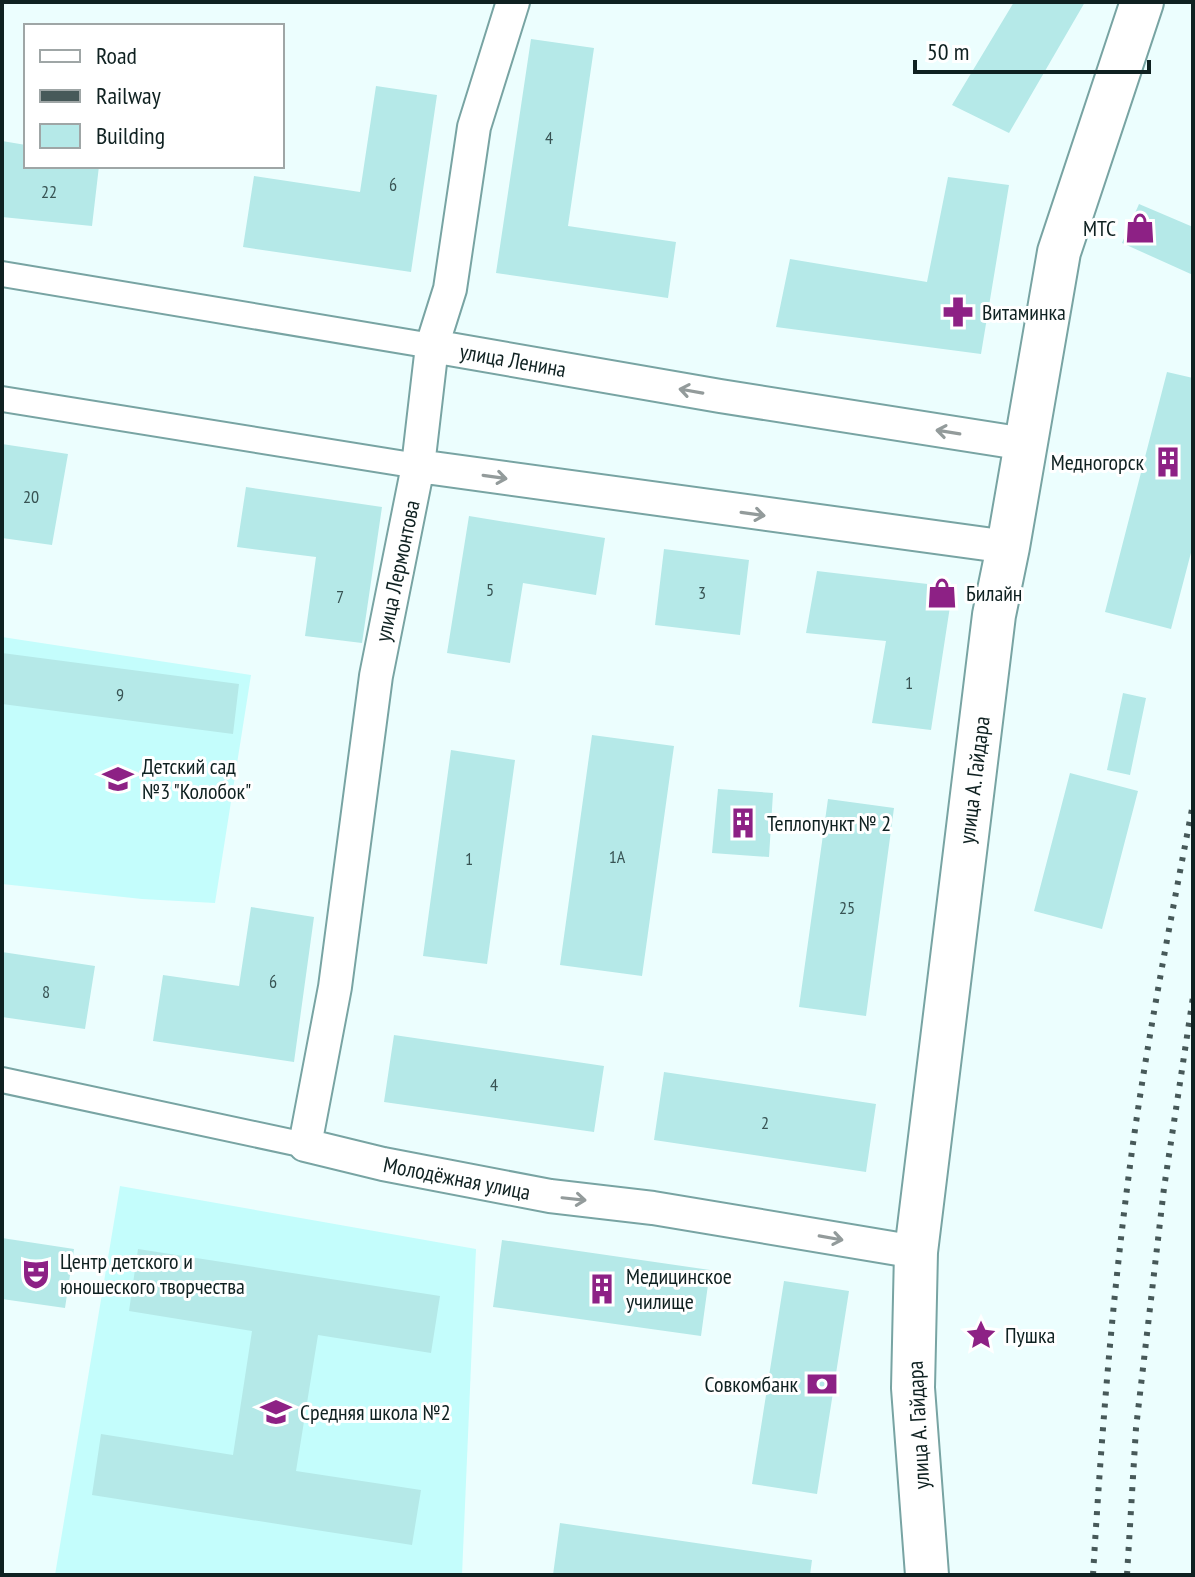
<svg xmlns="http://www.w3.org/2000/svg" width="1195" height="1577" font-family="'PT Sans Narrow',sans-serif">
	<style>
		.built { fill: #c4fdfc }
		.building { fill: #b5e9e8 }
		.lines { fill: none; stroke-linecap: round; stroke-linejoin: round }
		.pedestrian-casing { stroke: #78a4a3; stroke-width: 28 }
		.minor-casing { stroke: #78a4a3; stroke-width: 36 }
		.tertiary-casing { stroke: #78a4a3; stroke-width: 46 }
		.pedestrian { stroke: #fff; stroke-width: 24 }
		.minor { stroke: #fff; stroke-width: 32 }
		.tertiary { stroke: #fff; stroke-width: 42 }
		.rail { stroke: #475959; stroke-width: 6; stroke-dasharray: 4 8; stroke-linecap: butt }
		.oneway { stroke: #939b9b }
		.labels { text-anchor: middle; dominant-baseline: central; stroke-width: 6; stroke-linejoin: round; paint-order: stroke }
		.number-label { font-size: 18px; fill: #385353 }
		.poi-label { font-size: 22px; fill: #0f2121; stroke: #fff; text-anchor: start }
		.street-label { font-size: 22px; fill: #0f2121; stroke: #fff }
	</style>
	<rect width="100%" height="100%" fill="#ecfefe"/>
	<path class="built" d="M 2,637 L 251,675 L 215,903 L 142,899 L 2,884 Z
		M 120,1186 L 476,1249 L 462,1575 L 55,1575 Z"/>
	<path class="building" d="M 1014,2 L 1085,2 L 1009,133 L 952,105 Z
		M 531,39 L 594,48 L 568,226 L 676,242 L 668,298 L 496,273 Z
		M 376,86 L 437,95 L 411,272 L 243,247 L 254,176 L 360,192 Z
		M 2,141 L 26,145 L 26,166 L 99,166 L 92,226 L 2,217 Z
		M 948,177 L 1009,185 L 981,354 L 776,327 L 790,259 L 927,282 Z
		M 1139,204 L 1193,227 L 1193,275 L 1122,243 Z
		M 1167,372 L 1193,378 L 1193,545 L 1171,629 L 1105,612 Z
		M 2,444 L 68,454 L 52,545 L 2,538 Z
		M 246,487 L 382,507 L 362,643 L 305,636 L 316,557 L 237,547 Z
		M 469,516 L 605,538 L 596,595 L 523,583 L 510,663 L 447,653 Z
		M 664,549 L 749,560 L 740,635 L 655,625 Z
		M 817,571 L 953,587 L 931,730 L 872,723 L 886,641 L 806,633 Z
		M 2,653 L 239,684 L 233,734 L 2,704 Z
		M 1123,693 L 1146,698 L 1130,775 L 1107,770 Z
		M 592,735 L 674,746 L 642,976 L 560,965 Z
		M 451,750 L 515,760 L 487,964 L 423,956 Z
		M 1070,773 L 1138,791 L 1102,929 L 1034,911 Z
		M 718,789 L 773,793 L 769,857 L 712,853 Z
		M 828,799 L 894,808 L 866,1016 L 799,1007 Z
		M 251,907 L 314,917 L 294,1062 L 153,1041 L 163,975 L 239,986 Z
		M 2,952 L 95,966 L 85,1029 L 2,1017 Z
		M 394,1035 L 604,1066 L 594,1132 L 384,1102 Z
		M 664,1072 L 876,1104 L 866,1172 L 654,1140 Z
		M 2,1238 L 74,1249 L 65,1308 L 2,1299 Z
		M 502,1240 L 710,1270 L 701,1336 L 493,1307 Z
		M 138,1249 L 440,1296 L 431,1353 L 318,1335 L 296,1471 L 421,1490 L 412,1545 L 92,1495 L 101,1434 L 233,1455 L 252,1331 L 129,1311 Z
		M 784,1281 L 849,1291 L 817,1494 L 752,1484 Z
		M 560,1523 L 812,1560 L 810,1575 L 553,1575 Z"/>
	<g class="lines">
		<g class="pedestrian-casing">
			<path id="pedestrian" d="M 2,274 L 432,346
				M 2,399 L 418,466
				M 2,1080 L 305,1145"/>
		</g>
		<g class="minor-casing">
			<path id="minor" d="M 513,2 L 474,127 L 450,289 L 432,346 L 418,466 L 376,676 L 335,987 L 305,1145 L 383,1164 L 550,1196 L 653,1208 L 916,1252
				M 432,346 L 720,396 L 1025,444
				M 418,466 L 1008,547"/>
		</g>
		<g class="tertiary-casing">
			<path id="tertiary" d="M 927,1575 L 913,1388 L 916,1252 L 994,615 L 1008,547 L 1059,252 L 1142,2"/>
		</g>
		<use href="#pedestrian" class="pedestrian"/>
		<use href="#minor" class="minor"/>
		<use href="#tertiary" class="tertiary"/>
		<path class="rail" d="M 1093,1575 C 1101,1443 1111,1312 1128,1181 C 1144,1055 1169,929 1193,804
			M 1127,1575 L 1136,1428 L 1164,1188 L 1193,997"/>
	</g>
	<defs><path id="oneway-shaft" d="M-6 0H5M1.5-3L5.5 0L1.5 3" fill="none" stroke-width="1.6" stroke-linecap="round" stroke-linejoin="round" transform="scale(2)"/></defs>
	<g class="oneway">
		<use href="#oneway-shaft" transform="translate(691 391) rotate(-170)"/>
		<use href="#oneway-shaft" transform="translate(948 432) rotate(-171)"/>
		<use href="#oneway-shaft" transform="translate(495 477) rotate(8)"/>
		<use href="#oneway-shaft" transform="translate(753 514) rotate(8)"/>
		<use href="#oneway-shaft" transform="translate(574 1199) rotate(6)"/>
		<use href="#oneway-shaft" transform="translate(831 1238) rotate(10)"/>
	</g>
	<defs>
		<g id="shop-bare" transform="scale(2.4)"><path d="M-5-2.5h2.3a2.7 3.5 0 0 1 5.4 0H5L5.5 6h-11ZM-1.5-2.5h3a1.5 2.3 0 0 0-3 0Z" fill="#8d2185" stroke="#fff" stroke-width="2.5" paint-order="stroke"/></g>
		<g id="pharmacy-bare" transform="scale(2.4)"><path d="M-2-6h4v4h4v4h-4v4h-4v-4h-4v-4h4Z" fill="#8d2185" stroke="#fff" stroke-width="2.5" paint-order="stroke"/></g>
		<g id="building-bare" transform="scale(2.4)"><path d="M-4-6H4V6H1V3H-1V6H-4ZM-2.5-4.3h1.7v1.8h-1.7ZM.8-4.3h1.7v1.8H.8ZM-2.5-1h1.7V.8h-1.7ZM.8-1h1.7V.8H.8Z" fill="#8d2185" stroke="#fff" stroke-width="2.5" paint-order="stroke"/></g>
		<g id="school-bare" transform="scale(2.4)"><path d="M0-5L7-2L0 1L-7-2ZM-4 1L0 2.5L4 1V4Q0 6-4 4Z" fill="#8d2185" stroke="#fff" stroke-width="2.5" paint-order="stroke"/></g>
		<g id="theatre-bare" transform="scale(2.4)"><path d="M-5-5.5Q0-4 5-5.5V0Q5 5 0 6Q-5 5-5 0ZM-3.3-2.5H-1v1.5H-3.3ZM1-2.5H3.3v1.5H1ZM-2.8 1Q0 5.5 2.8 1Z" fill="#8d2185" stroke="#fff" stroke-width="2.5" paint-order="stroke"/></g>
		<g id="sight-bare" transform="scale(2.4)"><path d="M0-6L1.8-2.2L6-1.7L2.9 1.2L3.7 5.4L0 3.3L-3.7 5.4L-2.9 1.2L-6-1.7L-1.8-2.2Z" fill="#8d2185" stroke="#fff" stroke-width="2.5" paint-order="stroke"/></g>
		<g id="bank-bare" transform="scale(2.4)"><path d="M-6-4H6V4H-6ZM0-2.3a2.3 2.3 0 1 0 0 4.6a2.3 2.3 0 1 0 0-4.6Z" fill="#8d2185" stroke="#fff" stroke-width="2.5" paint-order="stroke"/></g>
	</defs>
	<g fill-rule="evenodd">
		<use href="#shop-bare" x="1140" y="228"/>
		<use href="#pharmacy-bare" x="958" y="312"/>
		<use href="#building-bare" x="1168" y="462"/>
		<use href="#shop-bare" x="942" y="593"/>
		<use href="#school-bare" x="118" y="779"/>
		<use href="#building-bare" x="743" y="823"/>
		<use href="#theatre-bare" x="36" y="1274"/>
		<use href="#building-bare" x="602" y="1289"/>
		<use href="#sight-bare" x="981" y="1335"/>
		<use href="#bank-bare" x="822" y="1384"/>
		<use href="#school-bare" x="276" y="1412"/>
	</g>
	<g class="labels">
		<g class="number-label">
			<text x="549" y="137">4</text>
			<text x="393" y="184">6</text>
			<text x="49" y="191">22</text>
			<text x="31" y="496">20</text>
			<text x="490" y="589">5</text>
			<text x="702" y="592">3</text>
			<text x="340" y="596">7</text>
			<text x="909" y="682">1</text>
			<text x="120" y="694">9</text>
			<text x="617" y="856">1А</text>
			<text x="469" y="858">1</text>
			<text x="847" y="907">25</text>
			<text x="273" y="981">6</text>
			<text x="46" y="991">8</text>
			<text x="494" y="1084">4</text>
			<text x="765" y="1122">2</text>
		</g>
		<g class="poi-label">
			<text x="1116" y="228" text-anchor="end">МТС</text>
			<text x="982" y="312">Витаминка</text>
			<text x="1144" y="462" text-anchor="end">Медногорск</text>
			<text x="966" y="593">Билайн</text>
			<text x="142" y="766">Детский сад<tspan x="142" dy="25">№3 "Колобок"</tspan></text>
			<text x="767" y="823">Теплопункт № 2</text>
			<text x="60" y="1261">Центр детского и<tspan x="60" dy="25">юношеского творчества</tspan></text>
			<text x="626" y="1276">Медицинское<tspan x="626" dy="25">училище</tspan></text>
			<text x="1005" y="1335">Пушка</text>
			<text x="798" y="1384" text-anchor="end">Совкомбанк</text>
			<text x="300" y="1412">Средняя школа №2</text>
		</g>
		<g class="street-label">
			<text transform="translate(513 360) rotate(10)">улица Ленина</text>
			<text transform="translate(397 571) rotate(-78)">улица Лермонтова</text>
			<text transform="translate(974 780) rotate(-83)">улица А. Гайдара</text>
			<text transform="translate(457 1178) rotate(11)">Молодёжная улица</text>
			<text transform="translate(918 1425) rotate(-93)">улица А. Гайдара</text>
		</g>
	</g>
	<rect width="1195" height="1577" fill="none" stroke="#0f2121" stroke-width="8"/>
	<rect x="24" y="24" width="260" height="144" fill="#ffffff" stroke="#9fa6a6" stroke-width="2"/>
	<rect x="40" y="50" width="40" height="12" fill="#ffffff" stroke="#9fa6a6" stroke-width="2"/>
	<text x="96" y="64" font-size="24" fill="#0f2121">Road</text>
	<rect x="40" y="90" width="40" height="12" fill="#475959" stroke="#9fa6a6" stroke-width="2"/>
	<text x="96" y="104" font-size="24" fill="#0f2121">Railway</text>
	<rect x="40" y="124" width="40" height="24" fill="#b5e9e8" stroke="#9fa6a6" stroke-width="2"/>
	<text x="96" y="144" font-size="24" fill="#0f2121">Building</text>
	<path d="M915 60v12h234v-12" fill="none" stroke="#0f2121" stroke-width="4"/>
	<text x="927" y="60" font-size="24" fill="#0f2121" stroke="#ffffff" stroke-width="6" paint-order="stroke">50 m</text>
</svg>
